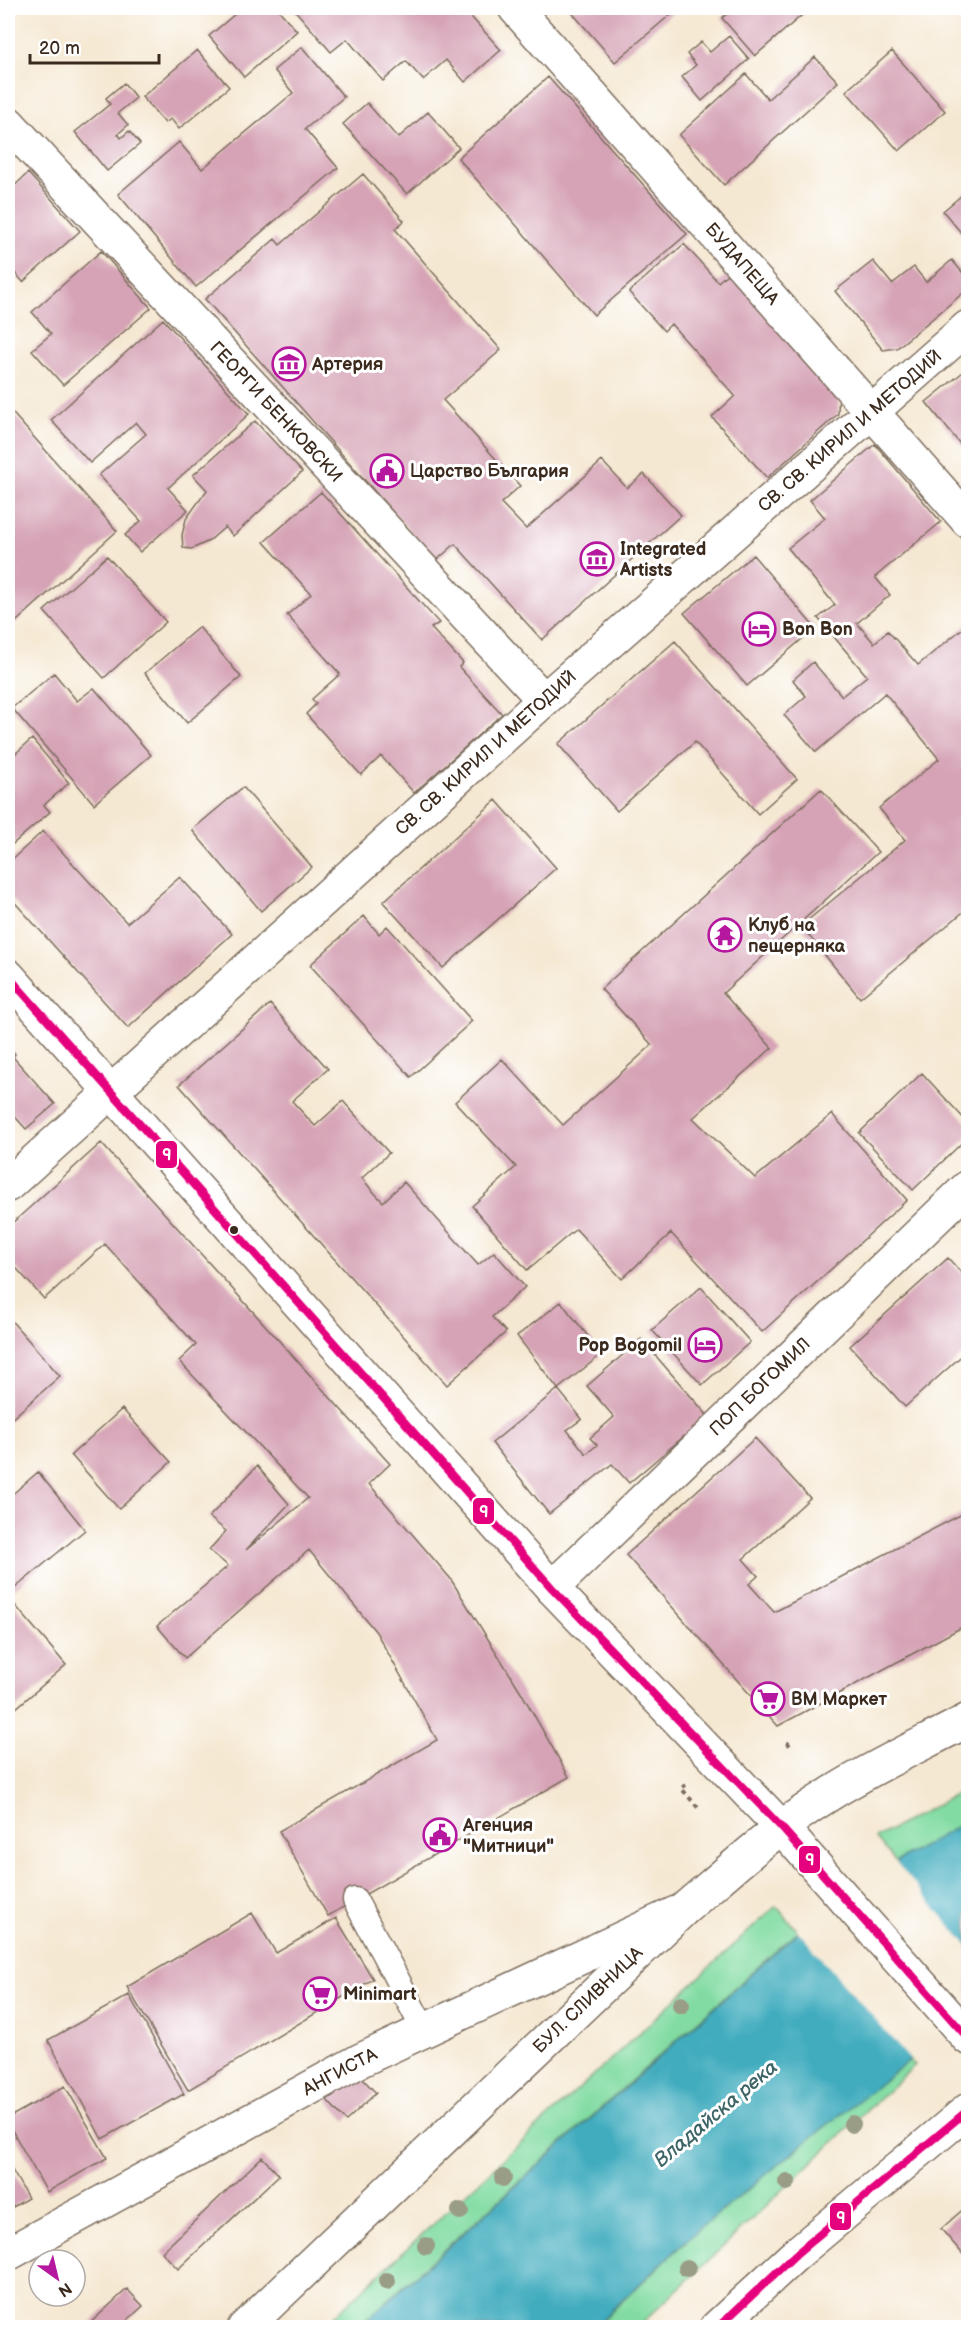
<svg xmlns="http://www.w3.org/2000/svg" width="976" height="2335" font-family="'Balsamiq Sans',sans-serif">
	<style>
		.green { fill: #82dca2; stroke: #5e8360; stroke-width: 1.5 }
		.water { fill: #40acbe; stroke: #3e6b6e; stroke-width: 1.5 }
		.pier { fill: #f5e8d2 }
		.building { fill: #d5a3b5 }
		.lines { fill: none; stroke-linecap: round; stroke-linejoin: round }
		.lane-casing { stroke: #7c6c5d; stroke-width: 27 }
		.street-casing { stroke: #7c6c5d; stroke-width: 36 }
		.secondary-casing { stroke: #7c6c5d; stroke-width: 36 }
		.primary-casing { stroke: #7c6c5d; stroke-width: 36 }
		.path { stroke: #7c6c5d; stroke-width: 4; stroke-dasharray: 4.5 4.5; stroke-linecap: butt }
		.lane { stroke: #fff; stroke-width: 24 }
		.street { stroke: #fff; stroke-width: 33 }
		.secondary { stroke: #fff; stroke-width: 33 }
		.primary { stroke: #fff; stroke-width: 33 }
		.bus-1-casing { stroke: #fff; stroke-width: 12 }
		.bus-1 { stroke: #e5007d; stroke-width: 8 }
		.tree { fill: #9a9d85 }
		.bus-dot { fill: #3b2a1e; stroke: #fff; stroke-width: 2 }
		.labels { text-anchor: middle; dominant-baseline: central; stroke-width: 6; stroke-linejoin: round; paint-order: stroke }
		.street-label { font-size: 18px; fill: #3b2a1e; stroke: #fff }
		.poi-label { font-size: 18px; font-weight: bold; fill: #3b2a1e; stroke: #fff; text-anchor: start }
		.water-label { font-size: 20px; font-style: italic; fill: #3d6466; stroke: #fff }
		.line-badge { stroke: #fff; stroke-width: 2 }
		.badge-label { font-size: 16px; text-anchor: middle; font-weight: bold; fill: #fff }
	</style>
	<rect width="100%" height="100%" fill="#fff"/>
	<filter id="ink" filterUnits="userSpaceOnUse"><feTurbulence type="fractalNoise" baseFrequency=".0167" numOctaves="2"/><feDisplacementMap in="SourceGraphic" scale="12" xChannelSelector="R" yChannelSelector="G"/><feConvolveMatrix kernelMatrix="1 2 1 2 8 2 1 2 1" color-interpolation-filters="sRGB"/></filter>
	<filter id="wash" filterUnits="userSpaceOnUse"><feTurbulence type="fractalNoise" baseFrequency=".008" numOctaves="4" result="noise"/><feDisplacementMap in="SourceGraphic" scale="24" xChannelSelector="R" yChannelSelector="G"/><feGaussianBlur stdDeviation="1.35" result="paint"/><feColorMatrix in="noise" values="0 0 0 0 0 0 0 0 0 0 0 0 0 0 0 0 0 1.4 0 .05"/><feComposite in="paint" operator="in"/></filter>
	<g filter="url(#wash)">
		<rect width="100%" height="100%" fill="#f5e8d2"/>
		<path class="green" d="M 968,1788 L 968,1820 L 896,1862 L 875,1838 Z
			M 776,1906 L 798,1931 L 358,2327 L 321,2328 Z
			M 910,2060 L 915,2065 L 638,2327 L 594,2328 L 692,2235 L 822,2129 Z"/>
		<path class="water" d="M 968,1820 L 968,2020 L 910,2060 L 822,2129 L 692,2235 L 594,2327 L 358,2328 L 798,1932 L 896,1862 Z"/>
		<path class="pier" d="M 894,1860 L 968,1946 L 968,2024 L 912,2062 L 796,1929 Z"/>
		<g id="blocks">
			<path class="building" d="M 242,8 L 277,8 L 297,31 L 244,77 L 209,36 Z
				M 293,8 L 463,8 L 501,50 L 465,82 L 446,60 L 423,80 L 406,61 L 383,81 L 347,39 L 331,52 Z
				M 568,8 L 678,8 L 615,62 Z
				M 734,8 L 810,8 L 755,56 L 722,18 Z
				M 729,36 L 749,59 L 702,101 L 682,77 L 696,65 L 687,54 L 701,42 L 710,52 Z
				M 302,47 L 344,97 L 305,129 L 338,168 L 196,287 L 118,194 L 179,142 L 202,169 L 293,93 L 274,70 Z
				M 197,50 L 229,87 L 179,129 L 171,119 L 165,123 L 142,97 Z
				M 892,51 L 945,111 L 899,151 L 846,91 Z
				M 815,57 L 838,82 L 724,185 L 679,135 L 746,74 L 768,99 Z
				M 548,77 L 687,234 L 594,315 L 458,158 Z
				M 124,83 L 136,98 L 118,113 L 128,125 L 118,134 L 121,138 L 129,131 L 140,144 L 107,171 L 75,132 L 110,104 L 106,98 Z
				M 367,103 L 398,138 L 428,112 L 459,148 L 407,194 L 343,124 Z
				M 28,173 L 80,231 L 23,282 L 8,265 L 8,192 Z
				M 363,174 L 404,221 L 395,229 L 501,350 L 443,400 L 520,486 L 501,503 L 526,529 L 602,461 L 627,488 L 644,474 L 681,515 L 542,640 L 455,544 L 436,561 L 205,299 L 275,239 L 280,245 Z
				M 968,190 L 968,241 L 943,211 Z
				M 684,244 L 718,282 L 733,269 L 839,388 L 838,414 L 767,478 L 712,417 L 735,396 L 671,324 L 664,331 L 629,292 Z
				M 101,251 L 151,308 L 63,385 L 32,350 L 51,334 L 32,312 Z
				M 952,260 L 968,279 L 968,289 L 897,348 L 883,350 L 835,291 L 873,261 L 892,284 L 914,267 L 926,282 Z
				M 163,319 L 249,414 L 168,488 L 188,510 L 140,552 L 125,535 L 141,521 L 99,475 L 146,434 L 136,422 L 90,463 L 51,420 Z
				M 968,368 L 968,454 L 926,402 Z
				M 8,408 L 117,531 L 8,629 Z
				M 255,421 L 302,472 L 233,536 L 225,527 L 209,541 L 192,549 L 183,548 L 182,535 L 186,519 L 207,490 L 193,475 Z
				M 875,444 L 941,522 L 875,577 L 890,595 L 857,623 L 874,643 L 888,631 L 918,665 L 968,624 L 968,908 L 860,998 L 801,926 L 905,840 L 879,808 L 939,759 L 885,693 L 816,752 L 784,715 L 806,696 L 793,680 L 813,662 L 842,696 L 867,676 L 818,618 L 835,605 L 788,548 L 825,518 L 810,500 Z
				M 321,492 L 439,623 L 431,628 L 463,663 L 459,667 L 502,714 L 414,793 L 381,756 L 361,775 L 306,714 L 316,704 L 312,699 L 340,674 L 287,615 L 311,594 L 264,542 Z
				M 753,555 L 815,628 L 747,686 L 684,613 Z
				M 107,556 L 166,622 L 104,678 L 44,611 Z
				M 199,627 L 241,677 L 187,723 L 145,673 Z
				M 675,641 L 797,779 L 758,814 L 695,742 L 617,811 L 558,744 Z
				M 54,673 L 77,701 L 94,688 L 151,755 L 94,804 L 12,708 Z
				M 32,739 L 69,783 L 44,805 L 50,812 L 8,848 L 8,760 Z
				M 243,787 L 312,867 L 261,911 L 192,830 Z
				M 821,789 L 878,852 L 723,993 L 772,1048 L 693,1118 L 755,1178 L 832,1114 L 907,1200 L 762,1332 L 671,1233 L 622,1279 L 576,1229 L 527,1270 L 472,1206 L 516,1167 L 455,1102 L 502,1059 L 563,1125 L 652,1045 L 601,989 Z
				M 496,800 L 556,868 L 443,968 L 383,902 Z
				M 43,831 L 127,923 L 180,877 L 232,934 L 128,1028 L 8,895 L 8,863 Z
				M 364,916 L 379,934 L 387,926 L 472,1021 L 411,1077 L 310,965 Z
				M 270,1004 L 328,1069 L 292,1101 L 315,1126 L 343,1101 L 389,1153 L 362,1178 L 370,1188 L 383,1202 L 404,1182 L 478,1265 L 494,1252 L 525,1287 L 492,1317 L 506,1332 L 447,1385 L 179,1085 Z
				M 8,1046 L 15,1054 L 13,1057 L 55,1104 L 26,1129 L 8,1109 Z
				M 922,1073 L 968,1123 L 968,1137 L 913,1190 L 859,1133 Z
				M 101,1143 L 390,1464 L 369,1484 L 450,1578 L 521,1692 L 569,1777 L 328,1916 L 279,1831 L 437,1740 L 376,1632 L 309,1550 L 185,1658 L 157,1626 L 228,1566 L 209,1550 L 226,1531 L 209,1517 L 257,1466 L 289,1504 L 246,1550 L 308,1498 L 179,1361 L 196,1345 L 105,1244 L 44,1299 L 8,1259 L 8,1227 Z
				M 948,1258 L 968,1280 L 968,1350 L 905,1407 L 850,1346 Z
				M 701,1287 L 750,1342 L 702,1385 L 652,1330 Z
				M 561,1302 L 602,1354 L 558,1389 L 517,1336 Z
				M 8,1317 L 60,1376 L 8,1422 Z
				M 641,1339 L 708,1416 L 629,1483 L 612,1464 L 549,1514 L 492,1443 L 558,1389 L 582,1419 L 567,1430 L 586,1454 L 597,1445 L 590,1438 L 614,1417 L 587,1386 Z
				M 122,1409 L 171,1462 L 119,1509 L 71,1455 Z
				M 755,1438 L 810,1498 L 743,1559 L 758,1576 L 749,1584 L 774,1612 L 968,1511 L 968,1624 L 778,1726 L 626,1555 Z
				M 38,1472 L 85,1530 L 14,1589 L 8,1581 L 8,1498 Z
				M 8,1597 L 66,1665 L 8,1715 Z
				M 252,1913 L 276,1953 L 336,1918 L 373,1979 L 188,2090 L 127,1987 Z
				M 129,1995 L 184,2094 L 102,2139 L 48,2040 Z
				M 360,2076 L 376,2093 L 346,2121 L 327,2100 Z
				M 65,2086 L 107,2158 L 47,2192 L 8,2123 L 8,2118 Z
				M 262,2157 L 279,2175 L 178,2269 L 162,2252 Z
				M 8,2163 L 28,2198 L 8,2210 Z
				M 968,2205 L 968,2260 L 941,2229 Z
				M 127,2289 L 143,2306 L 119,2328 L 85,2328 Z"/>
		</g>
	</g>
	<g filter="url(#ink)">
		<use href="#blocks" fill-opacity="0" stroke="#7c6c5d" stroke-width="1.5"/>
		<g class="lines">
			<g class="lane-casing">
				<path id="lane" d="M 355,1900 L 424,2030"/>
			</g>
			<g class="street-casing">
				<path id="street" d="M 515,8 L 968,521
					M 8,123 L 544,700
					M 8,1185 L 544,700 L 968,327
					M 552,1588 L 968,1187
					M 8,2254 L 361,2060 L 676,1913"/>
			</g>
			<g class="secondary-casing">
				<path id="secondary" d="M 8,976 L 552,1588 L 781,1827 L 968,2038"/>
			</g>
			<g class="primary-casing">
				<path id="primary" d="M 244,2328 L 683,1910 C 730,1870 775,1828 827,1796 C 872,1767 921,1745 968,1720
					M 716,2328 L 796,2254 L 968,2110"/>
			</g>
			<path class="path" d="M 787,1742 L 792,1748
				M 686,1785 L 681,1788 L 700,1810"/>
			<use href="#lane" class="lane"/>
			<use href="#street" class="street"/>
			<use href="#secondary" class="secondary"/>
			<use href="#primary" class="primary"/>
			<g class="bus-1-casing">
				<path id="bus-1" d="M 8,976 L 552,1588 L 781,1827 L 968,2038
					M 717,2328 L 796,2254 L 968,2110"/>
			</g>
			<use href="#bus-1" class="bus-1"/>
		</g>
		<g class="tree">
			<circle cx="681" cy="2005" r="9"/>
			<circle cx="852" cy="2124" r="9"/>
			<circle cx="503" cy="2178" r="9"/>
			<circle cx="787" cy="2182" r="9"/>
			<circle cx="460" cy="2211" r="9"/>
			<circle cx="426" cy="2246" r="9"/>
			<circle cx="687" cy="2268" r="9"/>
			<circle cx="387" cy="2281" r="9"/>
		</g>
	</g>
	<defs>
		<g id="museum-ring" transform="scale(1.725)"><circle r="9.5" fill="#fff" stroke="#b5179e" stroke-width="1.5"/><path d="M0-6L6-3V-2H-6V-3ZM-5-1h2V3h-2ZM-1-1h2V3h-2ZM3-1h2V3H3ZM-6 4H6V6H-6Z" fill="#b5179e"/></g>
		<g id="civic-ring" transform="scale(1.725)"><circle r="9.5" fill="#fff" stroke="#b5179e" stroke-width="1.5"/><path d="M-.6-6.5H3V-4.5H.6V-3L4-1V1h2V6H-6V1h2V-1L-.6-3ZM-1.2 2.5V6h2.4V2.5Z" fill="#b5179e"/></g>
		<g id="hotel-ring" transform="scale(1.725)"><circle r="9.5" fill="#fff" stroke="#b5179e" stroke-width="1.5"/><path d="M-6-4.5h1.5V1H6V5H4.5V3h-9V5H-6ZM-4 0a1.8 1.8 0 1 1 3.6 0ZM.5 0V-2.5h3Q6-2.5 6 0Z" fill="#b5179e"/></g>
		<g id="temple-ring" transform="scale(1.725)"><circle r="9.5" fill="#fff" stroke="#b5179e" stroke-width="1.5"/><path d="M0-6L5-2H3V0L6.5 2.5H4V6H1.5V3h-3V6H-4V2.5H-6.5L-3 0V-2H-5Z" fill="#b5179e"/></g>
		<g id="supermarket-ring" transform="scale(1.725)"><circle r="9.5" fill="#fff" stroke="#b5179e" stroke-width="1.5"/><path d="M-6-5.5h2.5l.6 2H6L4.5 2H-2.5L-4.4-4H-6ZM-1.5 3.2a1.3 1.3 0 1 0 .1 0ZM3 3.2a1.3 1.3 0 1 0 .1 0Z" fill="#b5179e"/></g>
	</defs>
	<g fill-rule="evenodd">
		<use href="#museum-ring" x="289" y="364"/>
		<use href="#civic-ring" x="387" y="471"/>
		<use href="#museum-ring" x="597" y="559"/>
		<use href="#hotel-ring" x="759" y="629"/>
		<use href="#temple-ring" x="725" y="935"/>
		<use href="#hotel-ring" x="705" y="1345"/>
		<use href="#supermarket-ring" x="768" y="1699"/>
		<use href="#civic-ring" x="440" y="1835"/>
		<use href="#supermarket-ring" x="320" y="1994"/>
	</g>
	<circle class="bus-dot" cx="234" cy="1230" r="5"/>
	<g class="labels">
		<g class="street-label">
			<text transform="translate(742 264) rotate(49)">БУДАПЕЩА</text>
			<text transform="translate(276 412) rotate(47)">ГЕОРГИ БЕНКОВСКИ</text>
			<text transform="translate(850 431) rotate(-41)">СВ. СВ. КИРИЛ И МЕТОДИЙ</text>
			<text transform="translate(486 753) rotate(-42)">СВ. СВ. КИРИЛ И МЕТОДИЙ</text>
			<text transform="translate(760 1387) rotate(-44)">ПОП БОГОМИЛ</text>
			<text transform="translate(588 2000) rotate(-44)">БУЛ. СЛИВНИЦА</text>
			<text transform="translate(340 2072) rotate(-28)">АНГИСТА</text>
		</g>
		<g class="poi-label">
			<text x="312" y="364">Артерия</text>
			<text x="410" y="471">Царство България</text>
			<text x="620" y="549">Integrated<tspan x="620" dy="21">Artists</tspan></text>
			<text x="782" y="629">Bon Bon</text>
			<text x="748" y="925">Клуб на<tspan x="748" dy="21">пещерняка</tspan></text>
			<text x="682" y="1345" text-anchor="end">Pop Bogomil</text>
			<text x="791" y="1699">ВМ Маркет</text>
			<text x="463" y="1825">Агенция<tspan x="463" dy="21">"Митници"</tspan></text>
			<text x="343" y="1994">Minimart</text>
		</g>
		<g class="water-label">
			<text transform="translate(716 2114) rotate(-40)">Владайска река</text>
		</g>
	</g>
	<g class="line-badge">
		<rect x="155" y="1140" width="23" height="29" rx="6" fill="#e5007d"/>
		<rect x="472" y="1497" width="23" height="28" rx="6" fill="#e5007d"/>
		<rect x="798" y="1845" width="23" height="29" rx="6" fill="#e5007d"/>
		<rect x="829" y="2202" width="23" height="29" rx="6" fill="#e5007d"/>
	</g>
	<g class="badge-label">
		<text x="167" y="1160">9</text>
		<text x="484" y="1517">9</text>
		<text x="810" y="1865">9</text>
		<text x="841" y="2223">9</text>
	</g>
	<rect width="976" height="2335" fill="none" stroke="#fff" stroke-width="30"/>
	<g transform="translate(57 2278) rotate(146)"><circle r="28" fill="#ffffff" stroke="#b1aaa5" stroke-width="1.5"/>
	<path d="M0-4.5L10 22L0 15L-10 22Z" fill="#b5179e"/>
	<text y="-9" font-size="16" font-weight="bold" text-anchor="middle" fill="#3b2a1e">N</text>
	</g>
	<path d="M30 54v9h129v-9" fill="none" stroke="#3b2a1e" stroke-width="3"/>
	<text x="39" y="54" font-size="18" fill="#3b2a1e" stroke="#ffffff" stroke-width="4.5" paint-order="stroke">20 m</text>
</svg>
